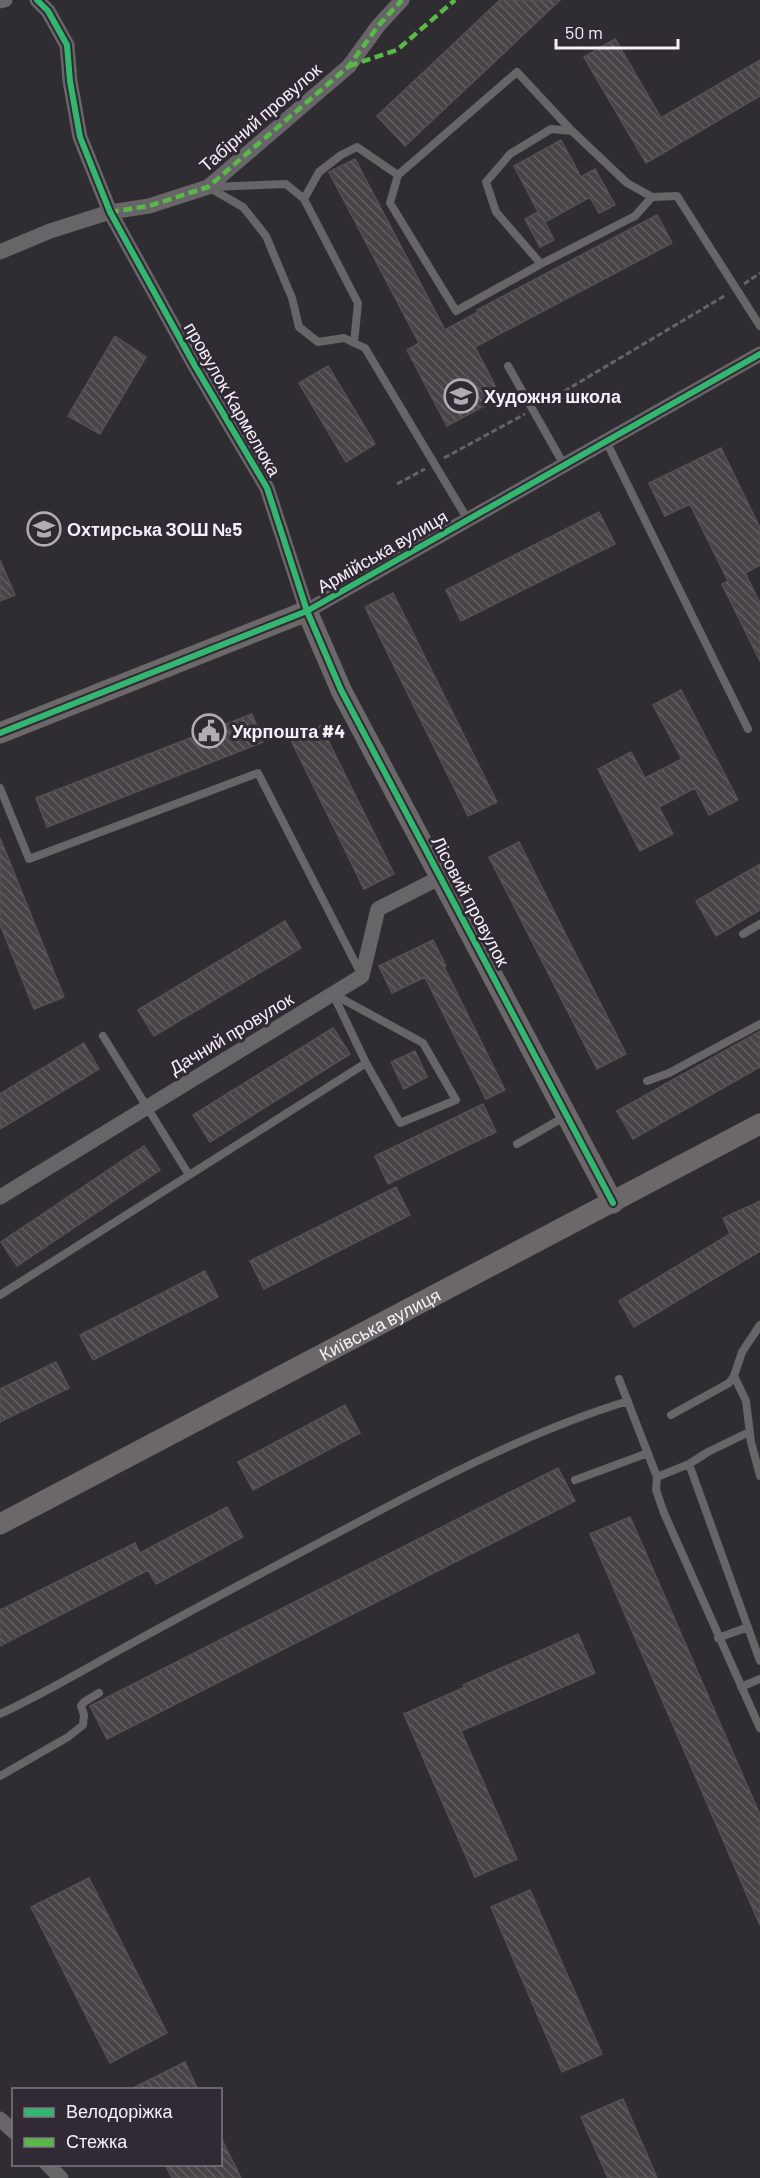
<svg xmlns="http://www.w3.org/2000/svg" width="760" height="2178" font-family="Barlow,sans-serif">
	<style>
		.building { fill: url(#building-back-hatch); stroke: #545053; stroke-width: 1.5 }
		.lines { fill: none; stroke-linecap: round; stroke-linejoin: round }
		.path { stroke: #666365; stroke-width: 3; stroke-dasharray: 6 3; stroke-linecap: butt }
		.lane { stroke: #676567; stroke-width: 8 }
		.street { stroke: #676567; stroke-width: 15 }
		.secondary { stroke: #6c6869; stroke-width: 21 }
		.quiet { stroke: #58b947; stroke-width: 4.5; stroke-dasharray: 9 4.5; stroke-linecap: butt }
		.cycleway-casing { stroke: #312a35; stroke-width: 10 }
		.cycleway { stroke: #33b770; stroke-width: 6 }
		.labels { text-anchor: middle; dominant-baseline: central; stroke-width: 6; stroke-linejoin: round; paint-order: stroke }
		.street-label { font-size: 18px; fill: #f5f0f7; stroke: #312a35 }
		.poi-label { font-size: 18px; font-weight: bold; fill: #f5f0f7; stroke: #312a35; text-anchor: start }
	</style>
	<defs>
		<pattern id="building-back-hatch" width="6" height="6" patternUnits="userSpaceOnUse" patternTransform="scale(1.5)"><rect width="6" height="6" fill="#474346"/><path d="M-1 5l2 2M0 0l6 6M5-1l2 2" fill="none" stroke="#625e61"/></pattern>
	</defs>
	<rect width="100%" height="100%" fill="#302d32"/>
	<path class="building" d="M 500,0 L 560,0 L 405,146 L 377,116 Z
		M 615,39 L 661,118 L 760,60 L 760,96 L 646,163 L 584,57 Z
		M 561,140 L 581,177 L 595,169 L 615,205 L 599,213 L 590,197 L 545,222 L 554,240 L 540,247 L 525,219 L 538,212 L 514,166 Z
		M 355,159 L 445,330 L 478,312 L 477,310 L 657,215 L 672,243 L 475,347 L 501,397 L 447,426 L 407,350 L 419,343 L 329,172 Z
		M 115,336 L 146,357 L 100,434 L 68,416 Z
		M 328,366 L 375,444 L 346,462 L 299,383 Z
		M 721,448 L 760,528 L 760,565 L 745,573 L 760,603 L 760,661 L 722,584 L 728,581 L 690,504 L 665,516 L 649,483 Z
		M 599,512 L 615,544 L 461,621 L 446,590 Z
		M 0,560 L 15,595 L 0,601 Z
		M 393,593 L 497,802 L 468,816 L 365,607 Z
		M 681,690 L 738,800 L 709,815 L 695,788 L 678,797 L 659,807 L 673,834 L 640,851 L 598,769 L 631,752 L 645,778 L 682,759 L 653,705 Z
		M 252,714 L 263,742 L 47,827 L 36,798 Z
		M 321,726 L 394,874 L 364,889 L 291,740 Z
		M 0,838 L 64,997 L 34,1009 L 0,924 Z
		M 519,842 L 626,1054 L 597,1069 L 489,857 Z
		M 760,864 L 760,910 L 716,936 L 696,901 Z
		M 285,921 L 301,948 L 154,1036 L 138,1010 Z
		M 433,940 L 446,966 L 444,967 L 505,1090 L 486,1099 L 425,977 L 392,993 L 379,966 Z
		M 333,1028 L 350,1054 L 210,1142 L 193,1115 Z
		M 760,1031 L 760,1067 L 633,1139 L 617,1111 Z
		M 84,1043 L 99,1069 L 0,1129 L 0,1094 Z
		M 415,1051 L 427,1077 L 404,1089 L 391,1062 Z
		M 483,1104 L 496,1132 L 388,1184 L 375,1156 Z
		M 144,1146 L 160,1170 L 17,1266 L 1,1242 Z
		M 396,1187 L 410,1215 L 264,1289 L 250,1261 Z
		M 760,1201 L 760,1251 L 634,1327 L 619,1301 L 730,1234 L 723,1218 Z
		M 205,1271 L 218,1297 L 93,1360 L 80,1335 Z
		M 56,1362 L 69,1388 L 0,1422 L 0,1389 Z
		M 345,1405 L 360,1433 L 253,1490 L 238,1462 Z
		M 558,1468 L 575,1501 L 107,1739 L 90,1706 Z
		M 227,1507 L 243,1537 L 156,1584 L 148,1570 L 0,1646 L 0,1610 L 135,1543 L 140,1553 Z
		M 630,1517 L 760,1815 L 760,1925 L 590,1534 Z
		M 578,1634 L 595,1673 L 461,1731 L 517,1859 L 475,1877 L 404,1714 L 465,1687 L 463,1685 Z
		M 89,1878 L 167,2033 L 110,2063 L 31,1907 Z
		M 530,1890 L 602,2054 L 562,2072 L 491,1907 Z
		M 185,2062 L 198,2090 L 129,2090 Z
		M 623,2099 L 657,2178 L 608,2178 L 581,2117 Z
		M 220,2136 L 241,2178 L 172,2178 L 165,2164 L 220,2164 Z"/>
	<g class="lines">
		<path class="path" d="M 744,284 L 760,273
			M 541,405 L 726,295
			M 444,458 L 525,414
			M 397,484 L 425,469"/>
		<path class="lane" d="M 572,131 L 517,72 L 398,175 L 390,203 L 456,311 L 541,264 L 635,216 L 652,197
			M 208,187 L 243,207 L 266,236 L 292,298 L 299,327 L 318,342 L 344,338 L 365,348 L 468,520
			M 210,187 L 286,184 L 304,199 L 358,303 L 354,343
			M 304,199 L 319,172 L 341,155 L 357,147 L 398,175
			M 541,264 L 496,212 L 486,182 L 510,154 L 551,129 L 572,131 L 627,183 L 652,197 L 677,196 L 760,326
			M 508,366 L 564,465
			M 606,441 L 748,729
			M 0,788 L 29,859 L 258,773 L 360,972
			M 743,934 L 760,924
			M 333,994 L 423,1043 L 456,1100 L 400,1123 L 366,1063
			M 103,1036 L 189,1175
			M 647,1081 L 669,1073 L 760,1024
			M 517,1144 L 566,1116
			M 0,1295 L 366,1063 L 333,994
			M 760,1325 L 742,1352 L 734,1376 L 746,1401 L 751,1442 L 760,1476
			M 619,1379 L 657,1477 L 689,1464 L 708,1452 L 749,1432
			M 671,1415 L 729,1383 L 734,1376
			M 689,1464 L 760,1661
			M 657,1477 L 656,1490 L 664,1513 L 760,1728
			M 575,1480 L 648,1453
			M 718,1638 L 748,1627
			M 741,1687 L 760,1679
			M 0,1714 C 47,1692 90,1666 136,1641 C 206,1602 277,1565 347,1528 C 437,1480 530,1431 628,1401
			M 0,1776 L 68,1737 L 83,1725 L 84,1715 L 81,1706 L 84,1702 L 99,1693"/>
		<path class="street" d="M 37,0 L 48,11 L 67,45 L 70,81 L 80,137 L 110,212 L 195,366 L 267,488 L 307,611 L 760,354
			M 0,1 L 5,0
			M 0,252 L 50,231 L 110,212 L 149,206 L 208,187 L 349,66 L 378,26 L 402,0
			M 0,1197 L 362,976 L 378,909 L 441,877
			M 0,2119 L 14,2132
			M 47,2164 L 61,2178"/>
		<g class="secondary">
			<path d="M 0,733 L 307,611 L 341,690 L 613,1203"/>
			<path id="s1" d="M 0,1524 L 760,1124"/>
		</g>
		<path class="quiet" d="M 349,66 L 397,50 L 455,0
			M 110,212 L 149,206 L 208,187 L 349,66 L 378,26 L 402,0"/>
		<g class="cycleway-casing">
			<path id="cycleway" d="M 37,0 L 48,11 L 67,45 L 70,81 L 80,137 L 110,212 L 195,366 L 267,488 L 307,611 L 341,690 L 613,1203
				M 0,733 L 307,611 L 760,354"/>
		</g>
		<use href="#cycleway" class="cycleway"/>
	</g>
	<defs>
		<g id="school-ring" transform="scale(1.725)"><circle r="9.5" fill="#312a35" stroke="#b0acb2" stroke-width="1.5"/><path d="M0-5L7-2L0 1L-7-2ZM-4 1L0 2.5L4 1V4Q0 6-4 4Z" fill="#b0acb2"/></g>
		<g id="civic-ring" transform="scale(1.725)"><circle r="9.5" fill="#312a35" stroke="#b0acb2" stroke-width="1.5"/><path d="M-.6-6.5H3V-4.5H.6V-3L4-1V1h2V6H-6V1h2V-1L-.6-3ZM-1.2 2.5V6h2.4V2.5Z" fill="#b0acb2"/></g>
	</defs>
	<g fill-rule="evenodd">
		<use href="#school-ring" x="461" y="396"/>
		<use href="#school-ring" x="44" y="529"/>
		<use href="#civic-ring" x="209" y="731"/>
	</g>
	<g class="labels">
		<g class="street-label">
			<text transform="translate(260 117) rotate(-41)">Табірний провулок</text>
			<text transform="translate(233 399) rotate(60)">провулок Кармелюка</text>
			<text transform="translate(382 551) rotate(-30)">Армійська вулиця</text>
			<text transform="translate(471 901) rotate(62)">Лісовий провулок</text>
			<text transform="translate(231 1033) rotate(-31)">Дачний провулок</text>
			<text stroke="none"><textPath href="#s1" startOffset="429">Київська вулиця</textPath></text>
		</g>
		<g class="poi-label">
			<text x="484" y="396">Художня школа</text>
			<text x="67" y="529">Охтирська ЗОШ №5</text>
			<text x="232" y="731">Укрпошта #4</text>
		</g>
	</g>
	<rect x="12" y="2088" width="210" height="78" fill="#312a35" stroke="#7f7983" stroke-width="1.5"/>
	<rect x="24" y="2108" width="30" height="9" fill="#33b770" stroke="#7f7983" stroke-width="1.5"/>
	<text x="66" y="2118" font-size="18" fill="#f5f0f7">Велодоріжка</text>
	<rect x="24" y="2138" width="30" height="9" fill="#58b947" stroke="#7f7983" stroke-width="1.5"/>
	<text x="66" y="2148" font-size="18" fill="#f5f0f7">Стежка</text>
	<path d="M556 39v9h122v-9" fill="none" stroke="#f5f0f7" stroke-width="3"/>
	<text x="565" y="39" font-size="18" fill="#f5f0f7" stroke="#312a35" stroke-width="4.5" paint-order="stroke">50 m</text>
</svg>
